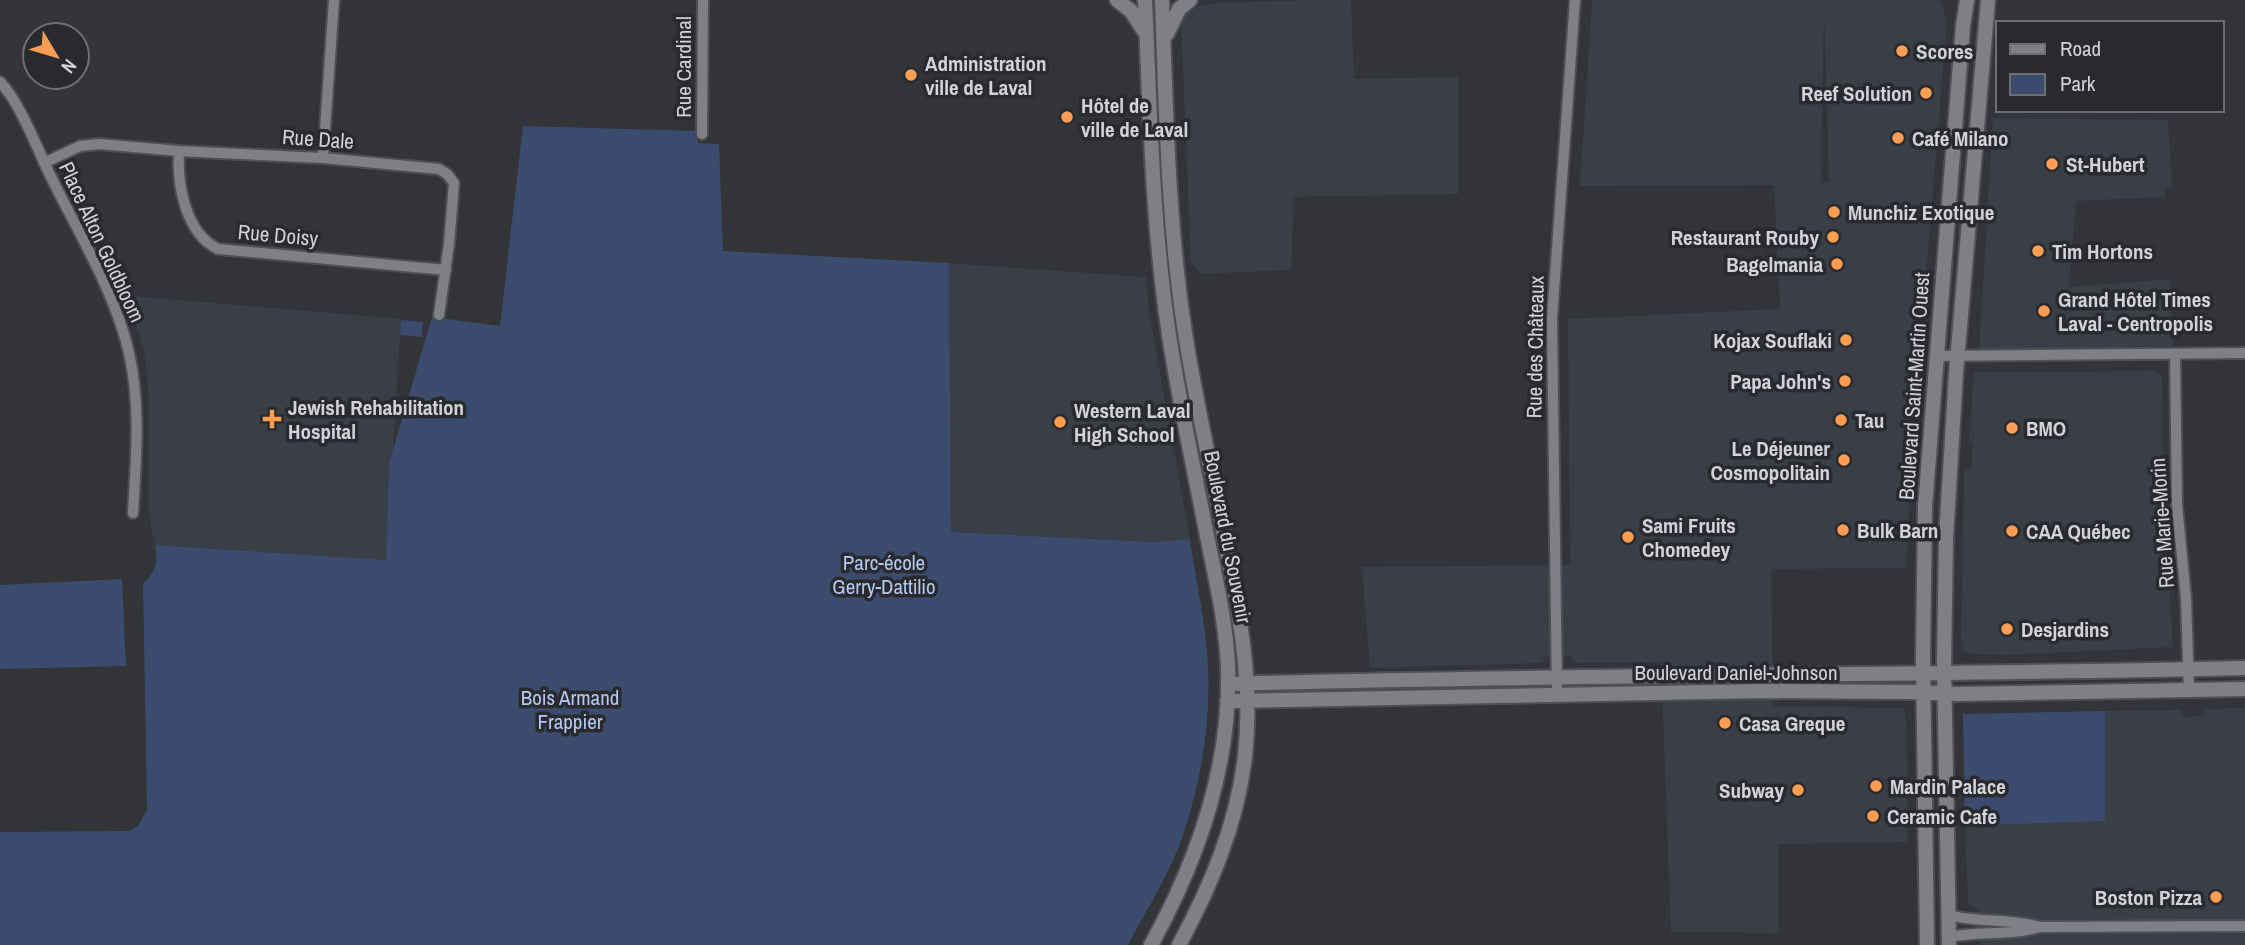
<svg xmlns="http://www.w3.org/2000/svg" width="2245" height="945" font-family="'Archivo Narrow',sans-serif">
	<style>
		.built { fill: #3a3e47; fill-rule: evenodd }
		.green { fill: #3b4b6d }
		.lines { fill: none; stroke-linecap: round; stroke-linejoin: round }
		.street-casing { stroke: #4e4f52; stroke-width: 14 }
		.secondary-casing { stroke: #4e4f52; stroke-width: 18 }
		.street { stroke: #7e8084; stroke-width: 10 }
		.secondary { stroke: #7e8084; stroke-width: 14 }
		.poi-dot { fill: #fd9d54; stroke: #282a2d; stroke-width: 2.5 }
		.labels { text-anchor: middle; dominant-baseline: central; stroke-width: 7; stroke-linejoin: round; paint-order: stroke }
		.poi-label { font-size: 21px; font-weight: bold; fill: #d2d3d6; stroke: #282a2d; text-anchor: start }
		.street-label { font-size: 21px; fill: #d2d3d6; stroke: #282a2d }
		.park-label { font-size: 21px; fill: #b4c8f3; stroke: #282a2d }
	</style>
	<rect width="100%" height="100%" fill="#323437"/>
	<path class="built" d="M 1316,0 L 1351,0 L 1354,79 L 1458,77 L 1458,194 L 1294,197 L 1291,270 L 1201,274 L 1191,263 L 1181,22 L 1188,12 L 1198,6 L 1215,3 Z
		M 1592,0 L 1940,0 L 1947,20 L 1915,410 L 1906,568 L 1771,569 L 1773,706 L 1903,708 L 1906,717 L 1907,755 L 1907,842 L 1778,844 L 1778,933 L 1671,932 L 1661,662 L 1574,663 L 1571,656 L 1545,657 L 1542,663 L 1370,668 L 1362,567 L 1570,565 L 1568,319 L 1780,309 L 1774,185 L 1580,186 ZM 1824,8 L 1829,182 L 1822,183 L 1821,182 Z
		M 1993,118 L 2168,120 L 2172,188 L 2165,188 L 2165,197 L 2076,201 L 2069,287 L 2170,279 L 2173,346 L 1979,350 Z
		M 949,263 L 1146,277 L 1149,312 L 1190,539 L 1152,542 L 951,532 Z
		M 122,295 L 401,319 L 386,560 L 155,545 L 149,517 L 149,395 L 144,352 L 139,334 Z
		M 2157,371 L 2162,376 L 2163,492 L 2173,647 L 2008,655 L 1970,654 L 1963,651 L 1961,639 L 1964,471 L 1971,469 L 1973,442 L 1969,441 L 1974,372 Z
		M 2245,708 L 2245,945 L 1971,945 L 1980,944 L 1980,911 L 1968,904 L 1965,826 L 2105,821 L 2105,711 L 2181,710 L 2183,717 L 2203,716 L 2205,709 Z"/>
	<path class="green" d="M 1155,87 L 1161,124 L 1167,217 L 1166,246 L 1164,247 Z
		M 523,126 L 696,131 L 698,143 L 719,144 L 723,251 L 949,263 L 951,532 L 1152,542 L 1190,539 C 1196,581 1206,624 1208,666 C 1211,723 1201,781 1183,835 C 1170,873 1147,909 1128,945 L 0,945 L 0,832 L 130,831 L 138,826 L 147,810 L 143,584 C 156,571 158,563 155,545 L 386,560 L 389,463 L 432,317 L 500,326 Z
		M 401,320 L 423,322 L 422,337 L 400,335 Z
		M 122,579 L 126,666 L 0,669 L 0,585 Z
		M 1497,685 L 1454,691 L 1268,695 L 1268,689 Z
		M 2105,711 L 2105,821 L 1965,826 L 1963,714 Z"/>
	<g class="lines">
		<g class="street-casing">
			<path id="street" d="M 0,82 C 20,102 38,151 51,177 C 78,232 115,292 129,353 C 141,406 136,459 133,513
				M 702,134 L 703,0
				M 179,151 C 177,184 185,233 218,249 L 446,270
				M 323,158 L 334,0
				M 44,163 L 80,146 L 99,144 L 179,151 L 323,158 L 439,169 L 447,174 L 454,183 L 449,244 L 439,315
				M 2175,354 L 2177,505 L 2186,598 L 2189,690
				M 1937,356 L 2245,353
				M 1557,695 L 1552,318 L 1575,0
				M 1948,915 C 1979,923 2010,918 2040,927
				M 1949,937 C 1979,931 2010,936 2040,927 L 2245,926"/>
		</g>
		<g class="secondary-casing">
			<path id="secondary" d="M 1117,0 L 1131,11 L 1146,34
				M 1145,0 C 1150,110 1152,219 1168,328 C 1178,396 1193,464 1206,531 C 1215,576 1226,621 1228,667 C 1231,767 1198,860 1151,945
				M 1162,0 C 1166,111 1168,223 1185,333 C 1196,404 1213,475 1226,546 C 1240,615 1253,686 1245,756 C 1237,824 1211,886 1179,945
				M 1167,34 L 1179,9 L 1190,0
				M 1228,684 C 1567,674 1906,676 2245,668
				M 1227,701 L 1761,691 L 1911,692 L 1958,694 L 2245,689
				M 1927,945 L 1923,657 L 1925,507 L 1963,26 L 1967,0
				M 1949,945 L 1944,663 L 1946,538 L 1956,373 L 1988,0"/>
		</g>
		<use href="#street" class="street"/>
		<use href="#secondary" class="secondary"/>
	</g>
	<g class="poi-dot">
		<circle cx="1902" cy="51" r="7"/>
		<circle cx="911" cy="75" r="7"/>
		<circle cx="1926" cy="93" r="7"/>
		<circle cx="1067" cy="117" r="7"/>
		<circle cx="1898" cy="138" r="7"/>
		<circle cx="2052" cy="164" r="7"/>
		<circle cx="1834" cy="212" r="7"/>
		<circle cx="1833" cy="237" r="7"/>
		<circle cx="2038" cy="251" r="7"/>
		<circle cx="1837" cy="264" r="7"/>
		<circle cx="2044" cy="311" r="7"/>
		<circle cx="1846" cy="340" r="7"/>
		<circle cx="1845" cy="381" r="7"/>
		<path d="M268.5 408.5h7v7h7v7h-7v7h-7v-7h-7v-7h7z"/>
		<circle cx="1841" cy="420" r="7"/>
		<circle cx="1060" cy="422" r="7"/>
		<circle cx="2012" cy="428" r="7"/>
		<circle cx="1844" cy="460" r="7"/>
		<circle cx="1843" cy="530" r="7"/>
		<circle cx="2012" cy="531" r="7"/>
		<circle cx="1628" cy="537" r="7"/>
		<circle cx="2007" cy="629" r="7"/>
		<circle cx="1725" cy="723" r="7"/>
		<circle cx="1876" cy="786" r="7"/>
		<circle cx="1798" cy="790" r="7"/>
		<circle cx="1873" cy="816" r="7"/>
		<circle cx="2216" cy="897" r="7"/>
	</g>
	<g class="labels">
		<g class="poi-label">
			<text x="1916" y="51">Scores</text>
			<text x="925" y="63">Administration<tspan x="925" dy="24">ville de Laval</tspan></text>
			<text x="1912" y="93" text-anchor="end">Reef Solution</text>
			<text x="1081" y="105">Hôtel de<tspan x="1081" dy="24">ville de Laval</tspan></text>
			<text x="1912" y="138">Café Milano</text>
			<text x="2066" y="164">St-Hubert</text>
			<text x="1848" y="212">Munchiz Exotique</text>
			<text x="1819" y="237" text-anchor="end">Restaurant Rouby</text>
			<text x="2052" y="251">Tim Hortons</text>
			<text x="1823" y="264" text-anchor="end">Bagelmania</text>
			<text x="2058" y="299">Grand Hôtel Times<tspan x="2058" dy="24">Laval - Centropolis</tspan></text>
			<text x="1832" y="340" text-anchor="end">Kojax Souflaki</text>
			<text x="1831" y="381" text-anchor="end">Papa John's</text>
			<text x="288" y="407">Jewish Rehabilitation<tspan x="288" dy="24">Hospital</tspan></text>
			<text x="1074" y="410">Western Laval<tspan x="1074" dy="24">High School</tspan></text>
			<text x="1855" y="420">Tau</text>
			<text x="2026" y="428">BMO</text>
			<text x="1830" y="448" text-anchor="end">Le Déjeuner<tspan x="1830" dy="24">Cosmopolitain</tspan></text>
			<text x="1642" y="525">Sami Fruits<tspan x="1642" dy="24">Chomedey</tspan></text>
			<text x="1857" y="530">Bulk Barn</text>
			<text x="2026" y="531">CAA Québec</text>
			<text x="2021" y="629">Desjardins</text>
			<text x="1739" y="723">Casa Greque</text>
			<text x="1890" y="786">Mardin Palace</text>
			<text x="1784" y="790" text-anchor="end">Subway</text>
			<text x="1887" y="816">Ceramic Cafe</text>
			<text x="2202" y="897" text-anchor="end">Boston Pizza</text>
		</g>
		<g class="street-label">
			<text transform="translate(683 67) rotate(-90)">Rue Cardinal</text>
			<text transform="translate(318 139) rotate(4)">Rue Dale</text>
			<text transform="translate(278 235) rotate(5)">Rue Doisy</text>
			<text transform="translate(102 242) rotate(65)">Place Alton Goldbloom</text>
			<text transform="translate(1535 347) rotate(-89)">Rue des Châteaux</text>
			<text transform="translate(1914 386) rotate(-86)">Boulevard Saint-Martin Ouest</text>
			<text transform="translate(2162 523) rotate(-94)">Rue Marie-Morin</text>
			<text transform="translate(1228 537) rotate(79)">Boulevard du Souvenir</text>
			<text x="1736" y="672">Boulevard Daniel-Johnson</text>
		</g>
		<g class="park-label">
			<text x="884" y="562">Parc-école<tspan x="884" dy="24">Gerry-Dattilio</tspan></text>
			<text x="570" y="697">Bois Armand<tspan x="570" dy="24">Frappier</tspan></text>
		</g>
	</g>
	<rect x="1996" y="21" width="228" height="91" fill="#282a2d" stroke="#6c6e71" stroke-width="2"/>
	<rect x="2010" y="44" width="35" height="10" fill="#7e8084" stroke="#6c6e71" stroke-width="2"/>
	<text x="2060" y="56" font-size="21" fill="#d2d3d6">Road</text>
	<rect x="2010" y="74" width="35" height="21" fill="#3b4b6d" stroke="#6c6e71" stroke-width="2"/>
	<text x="2060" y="91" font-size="21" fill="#d2d3d6">Park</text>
	<g transform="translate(56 56) rotate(128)"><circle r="33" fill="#282a2d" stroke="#6c6e71" stroke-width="2"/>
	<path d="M0-5L12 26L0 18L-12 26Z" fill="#fd9d54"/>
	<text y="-10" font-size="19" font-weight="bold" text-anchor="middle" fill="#d2d3d6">N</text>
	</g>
</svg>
